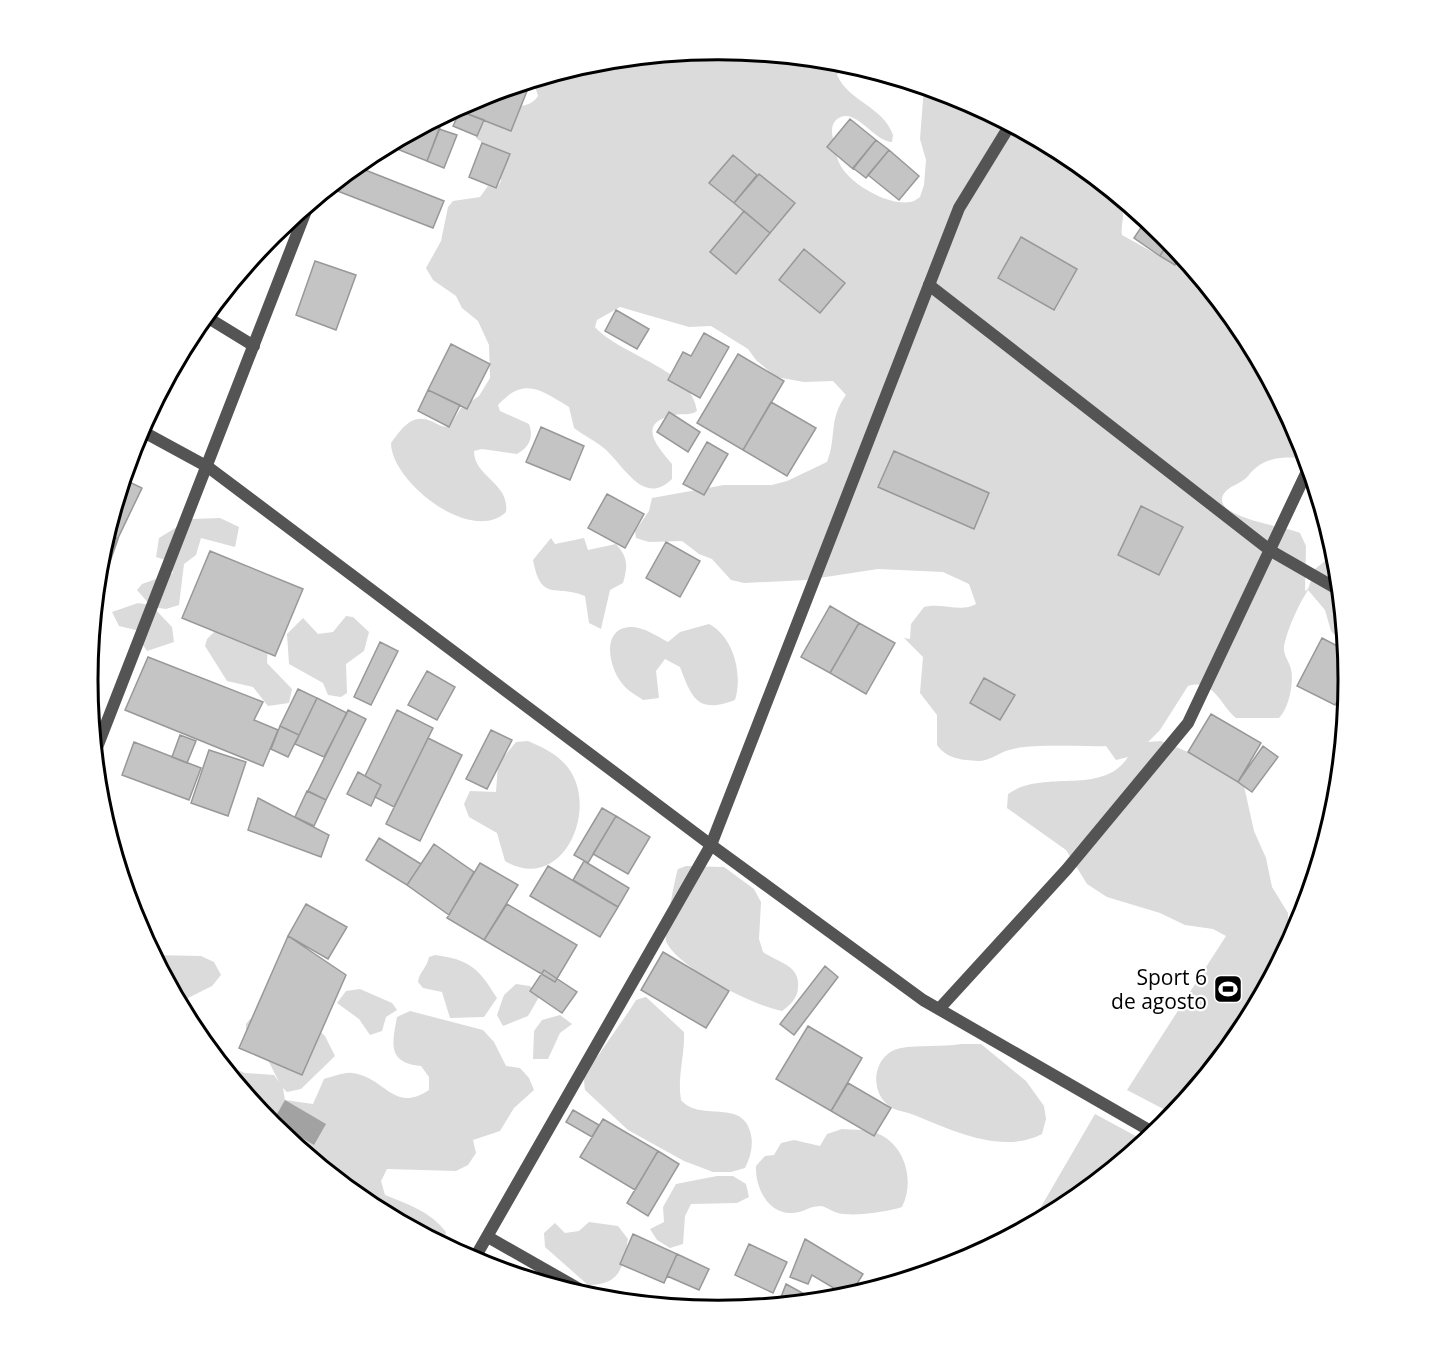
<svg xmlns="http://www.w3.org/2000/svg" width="1435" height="1360" font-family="'Open Sans',sans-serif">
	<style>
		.green { fill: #dbdbdb }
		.water { fill: #a2a2a2 }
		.building { fill: #c4c4c4; stroke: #989898; stroke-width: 1.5 }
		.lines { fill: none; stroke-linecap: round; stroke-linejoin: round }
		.minor { stroke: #545454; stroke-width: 12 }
		.tertiary { stroke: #545454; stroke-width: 12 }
		.labels { text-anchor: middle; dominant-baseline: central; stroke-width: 4.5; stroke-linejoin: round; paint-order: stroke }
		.poi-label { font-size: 21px; fill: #000; stroke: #fff; text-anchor: end }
		.rim { fill: none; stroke: #000; stroke-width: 3 }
	</style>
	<rect width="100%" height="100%" fill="#fff"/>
	<path class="green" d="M 718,50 L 849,64 L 841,69 L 837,75 C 849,102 883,106 893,135 L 892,142 C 874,142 854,104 836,120 C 830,126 832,135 834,142 C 835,152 838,164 845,172 C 858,188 893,208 914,201 L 920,197 L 924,185 L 926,160 L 920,139 L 924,87 C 935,90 948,93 959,98 C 999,114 1103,170 1121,208 C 1126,216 1120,225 1122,235 L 1156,254 L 1170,256 L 1207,288 L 1242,330 L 1300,439 L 1306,458 C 1282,457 1264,456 1248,476 C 1242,483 1232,485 1226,491 C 1202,517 1290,527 1300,533 L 1306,546 L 1305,591 L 1308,589 L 1315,569 L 1335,553 L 1345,646 L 1331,631 L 1325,610 L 1308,590 C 1298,606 1288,627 1284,646 C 1283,655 1289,661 1291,669 C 1294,683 1289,708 1279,718 L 1236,718 C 1220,705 1214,678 1188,686 L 1160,730 L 1148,742 L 1161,741 L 1188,752 L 1224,770 L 1244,786 L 1254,831 L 1266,858 L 1272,887 L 1288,913 L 1289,941 L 1283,944 L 1286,947 L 1242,1031 L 1173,1114 L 1127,1090 L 1226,936 L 1213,929 L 1185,925 L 1160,913 L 1107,897 L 1087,884 L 1066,850 L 1007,808 L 1008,794 C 1045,768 1102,797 1128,757 L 1116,760 L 1106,746 C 1081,747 1030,743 1009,750 C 998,753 990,761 978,761 C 962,760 947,759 937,745 L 937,715 L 920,693 L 923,657 L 904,638 L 910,639 L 911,624 L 924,607 C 941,602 961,613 976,604 L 969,584 L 943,572 L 878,569 L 806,580 L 744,583 L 731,580 L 712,559 L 699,554 L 682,541 L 649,542 L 636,538 L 635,531 L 649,511 L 652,498 L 724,485 L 772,485 L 787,481 L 827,462 C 837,437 828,420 846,395 L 833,381 L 804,382 L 776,377 L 756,360 L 748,349 L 711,326 L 689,327 L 620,307 L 597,320 L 595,327 C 621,356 692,369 697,411 C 690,416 683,413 674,415 C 635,423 658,447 672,464 L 672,479 C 644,507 624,466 605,449 C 596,441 584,436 574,428 L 569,407 C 541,390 524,376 498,405 L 500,411 L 529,424 C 534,438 529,447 517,454 L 482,449 L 474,451 C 474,477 510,483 506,512 C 472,545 391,482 391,443 C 402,429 411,413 431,421 C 438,424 441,427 449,427 L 461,408 L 479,396 L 490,378 L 489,345 L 478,321 L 462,308 L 456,296 L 433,280 L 426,268 L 441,241 L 448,207 L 453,201 L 480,197 L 488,186 L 496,189 L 501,181 L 494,151 L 476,138 L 476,131 L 499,106 C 513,106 530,109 538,96 L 533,80 L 575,68 L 592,69 L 597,61 Z
		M 220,518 L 239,527 L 235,547 L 201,538 L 196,555 L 184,564 L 179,605 L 166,609 L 153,607 L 172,627 L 174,642 L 147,651 L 143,645 L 140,631 L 119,626 L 112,612 L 138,603 L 150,605 L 137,590 L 142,584 L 173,573 L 169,561 L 156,557 L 159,538 L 190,519 Z
		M 551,538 L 555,544 L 584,538 L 588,550 L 616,544 C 628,557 628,566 623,583 L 610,590 L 601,629 L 589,623 L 585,596 C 556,584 541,603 533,560 Z
		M 346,616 L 353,617 L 369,632 L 364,651 L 346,664 L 347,693 L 341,697 L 328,695 L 323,683 L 289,664 L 287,634 L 303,618 L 318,634 L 333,632 Z
		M 93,617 L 101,634 L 94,653 L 89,656 Z
		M 709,624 C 734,637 743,675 735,700 C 698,714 692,699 680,667 L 665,659 L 656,671 L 659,698 L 643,700 C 636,695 626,690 621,682 C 608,665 601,626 633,627 C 645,628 657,636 668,642 L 680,632 Z
		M 217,629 L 268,641 L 267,663 L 292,689 L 289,703 L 268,706 L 253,687 L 227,681 L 205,646 L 207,639 Z
		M 528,741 C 540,746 555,753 564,763 C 603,803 564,896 505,861 L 497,833 L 469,817 L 464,804 L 470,791 L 496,792 L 498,764 L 516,742 Z
		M 102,794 L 112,802 L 104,819 L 98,795 Z
		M 686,866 L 724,867 L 754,889 L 761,902 L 759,939 L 763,952 C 779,963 800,965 798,987 C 798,998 790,1005 782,1011 C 756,1007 676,967 666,941 C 664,935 675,877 678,869 Z
		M 153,955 L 201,956 L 214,962 L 221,975 L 212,986 L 188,998 L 183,1011 Z
		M 435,955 C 471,960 478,968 497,998 L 484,1017 L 450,1018 L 442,992 L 423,988 L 418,982 C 419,972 427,968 429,957 Z
		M 516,984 L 530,986 L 539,997 L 528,1016 L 503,1026 L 497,1015 L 504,995 Z
		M 360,989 L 392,1003 L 397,1010 L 386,1017 L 382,1031 L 370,1035 L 359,1019 L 337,1003 L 346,991 Z
		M 646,997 L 684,1032 C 685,1055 677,1078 681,1100 C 699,1122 741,1099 750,1131 C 754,1144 751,1156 745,1168 L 731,1172 L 713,1172 L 684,1161 L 628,1130 L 585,1090 C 581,1063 591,1068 602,1050 C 613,1033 626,1017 636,1000 Z
		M 410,1011 L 483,1030 L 494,1042 L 506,1066 L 520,1068 L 529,1078 L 534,1090 L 514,1108 L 500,1131 L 473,1140 L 476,1153 L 468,1165 L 456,1171 L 387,1169 L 381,1181 L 385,1195 C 409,1205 430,1211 446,1232 L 443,1245 L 367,1204 L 271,1126 L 220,1063 L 245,1073 L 274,1075 L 279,1082 L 269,1062 L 247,1044 L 246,1024 L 250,1019 L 308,1020 L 325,1036 L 335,1056 L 301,1089 L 287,1092 L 283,1088 L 285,1100 L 313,1104 L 324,1079 C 332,1077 344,1072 352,1073 C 386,1077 393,1114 429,1090 L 429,1077 L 421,1066 C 387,1063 392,1044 397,1017 Z
		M 560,1015 L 572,1024 L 560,1033 L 548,1059 L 533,1059 L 534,1031 L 542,1020 Z
		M 961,1044 L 981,1044 L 1026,1081 L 1044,1106 L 1046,1119 L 1042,1134 C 1002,1155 951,1130 914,1115 C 907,1112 898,1111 892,1108 C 867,1093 873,1053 901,1048 C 919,1045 942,1047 961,1044 Z
		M 1095,1114 L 1145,1141 L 1067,1204 L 1031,1224 Z
		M 842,1129 C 851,1130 862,1129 871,1131 C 904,1140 916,1179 902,1207 C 886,1212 854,1217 838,1213 C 831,1211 827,1207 821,1206 C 811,1206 807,1210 799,1212 C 770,1219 755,1189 756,1166 L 765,1156 L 774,1155 L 781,1143 L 794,1140 L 820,1146 L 827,1134 Z
		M 717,1176 L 733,1176 L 746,1184 L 749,1197 L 737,1203 L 691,1204 L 685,1216 L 683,1244 L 670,1248 L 657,1240 L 650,1229 L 664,1222 L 663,1207 L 676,1184 Z
		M 589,1222 L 618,1226 L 628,1239 C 623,1267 621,1285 588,1285 L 545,1247 L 544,1233 L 555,1223 L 565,1233 L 579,1231 Z"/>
	<path class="water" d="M 285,1100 L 326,1124 L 314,1145 L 273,1121 Z"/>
	<path class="building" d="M 531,81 L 511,131 L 460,111 L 462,105 L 477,97 L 488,99 L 490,93 Z
		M 460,111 L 484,120 L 477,136 L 453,126 Z
		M 850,119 L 876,140 L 853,169 L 827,147 Z
		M 428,123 L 440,128 L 427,161 L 387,145 Z
		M 439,129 L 457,135 L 444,168 L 427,161 Z
		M 876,140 L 889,150 L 866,178 L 853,168 Z
		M 482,143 L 510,154 L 496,188 L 469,177 Z
		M 889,150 L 919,176 L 899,200 L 868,175 Z
		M 733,155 L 757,175 L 734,203 L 709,183 Z
		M 355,166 L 444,201 L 433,228 L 335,190 L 340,178 Z
		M 759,174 L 795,203 L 770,233 L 734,203 Z
		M 744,211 L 770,233 L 736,274 L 710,252 Z
		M 1146,220 L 1169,241 L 1160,256 L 1134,238 Z
		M 1021,237 L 1077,269 L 1054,310 L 998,278 Z
		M 1169,241 L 1181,256 L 1175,265 L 1160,256 Z
		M 804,249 L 845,283 L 820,313 L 779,280 Z
		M 315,261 L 356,275 L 336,330 L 296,315 Z
		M 616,310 L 649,329 L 637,349 L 605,331 Z
		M 704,333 L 729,347 L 700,398 L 668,380 L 683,352 L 691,356 Z
		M 451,344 L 490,364 L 467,409 L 428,390 Z
		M 738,354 L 784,381 L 743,450 L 697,423 Z
		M 428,390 L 460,405 L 449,427 L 418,411 Z
		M 771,402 L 816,428 L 787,476 L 743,450 Z
		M 669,412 L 700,432 L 688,452 L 657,432 Z
		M 541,427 L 584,446 L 570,480 L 526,462 Z
		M 707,442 L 728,454 L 704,495 L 683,484 Z
		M 894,451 L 989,493 L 974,529 L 878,487 Z
		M 123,479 L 142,488 L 108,559 L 100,555 Z
		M 607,494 L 644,514 L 625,548 L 588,528 Z
		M 1141,506 L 1183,527 L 1159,575 L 1118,555 Z
		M 106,534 L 118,539 L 99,593 L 96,592 L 99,557 Z
		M 666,542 L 700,561 L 680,597 L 646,578 Z
		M 210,551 L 303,589 L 275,656 L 182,618 Z
		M 830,606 L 859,623 L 830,673 L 801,657 Z
		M 859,623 L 895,643 L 866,694 L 830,673 Z
		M 1322,638 L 1345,650 L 1348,680 L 1335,705 L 1297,686 Z
		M 380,642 L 398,651 L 371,705 L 354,697 Z
		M 148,657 L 263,702 L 254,720 L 278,730 L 263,766 L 125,710 Z
		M 427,671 L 455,687 L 437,720 L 408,705 Z
		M 984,678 L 1015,695 L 1000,720 L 970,703 Z
		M 1348,680 L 1345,706 L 1337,702 Z
		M 298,689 L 317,698 L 299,735 L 280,726 Z
		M 317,698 L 347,713 L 324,757 L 295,744 Z
		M 348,710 L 366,719 L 326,800 L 308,791 Z
		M 397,710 L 433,728 L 394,807 L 375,797 L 381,785 L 365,776 Z
		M 1211,714 L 1261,743 L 1238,782 L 1188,752 Z
		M 280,726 L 299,735 L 288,757 L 271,749 Z
		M 491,730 L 512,740 L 487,789 L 466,779 Z
		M 180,735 L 196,741 L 187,763 L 172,757 Z
		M 428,738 L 462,755 L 420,841 L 386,824 Z
		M 134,742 L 201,768 L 189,800 L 122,775 Z
		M 1263,746 L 1278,757 L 1252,792 L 1238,782 Z
		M 209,750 L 246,762 L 228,816 L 191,803 Z
		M 358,772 L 381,785 L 371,806 L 347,794 Z
		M 307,791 L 326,800 L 314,826 L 295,817 Z
		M 258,798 L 329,835 L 321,857 L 248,830 Z
		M 602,808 L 616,816 L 588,863 L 574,855 Z
		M 616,816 L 650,837 L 628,874 L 593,854 Z
		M 379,838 L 421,864 L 407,885 L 366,860 Z
		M 434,844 L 474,872 L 449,915 L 407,885 Z
		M 584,861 L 629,888 L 618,907 L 573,880 Z
		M 480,863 L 518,885 L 484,940 L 447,918 Z
		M 548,866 L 618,907 L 600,937 L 530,896 Z
		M 306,904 L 347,927 L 328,959 L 288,936 Z
		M 507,904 L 577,945 L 555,982 L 484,940 Z
		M 288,936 L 346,975 L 302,1075 L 239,1048 Z
		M 663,952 L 729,991 L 706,1028 L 641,990 Z
		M 825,966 L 838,977 L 794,1035 L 780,1024 Z
		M 544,970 L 577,992 L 562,1013 L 530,991 Z
		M 808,1026 L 862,1058 L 831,1111 L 776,1079 Z
		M 848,1083 L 891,1108 L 874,1136 L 831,1111 Z
		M 573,1110 L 599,1125 L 592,1137 L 566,1122 Z
		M 603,1119 L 658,1151 L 635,1190 L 580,1157 Z
		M 658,1151 L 679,1164 L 648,1216 L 627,1203 Z
		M 633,1234 L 677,1254 L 664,1283 L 620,1264 Z
		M 805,1239 L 863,1274 L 850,1295 L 847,1296 L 812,1275 L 808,1284 L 790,1277 Z
		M 749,1244 L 787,1262 L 773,1293 L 735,1275 Z
		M 677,1254 L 709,1269 L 699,1290 L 667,1276 Z
		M 786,1284 L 817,1301 L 778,1305 Z
		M 833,1289 L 847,1296 L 827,1300 Z"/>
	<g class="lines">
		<path class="minor" d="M 929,285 L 1271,551 L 1339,590
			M 205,316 L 254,346
			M 140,430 L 208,467 L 711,845 L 923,1000 L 1154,1133
			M 94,755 L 309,203
			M 939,1009 L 1067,869 L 1188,723 L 1309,467
			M 488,1237 L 595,1298"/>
		<path class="tertiary" d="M 473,1261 L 711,845 L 959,208 L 1010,125"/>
	</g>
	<defs>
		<g id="stadium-square" transform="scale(1.5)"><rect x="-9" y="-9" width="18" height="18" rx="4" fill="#000" stroke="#fff"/><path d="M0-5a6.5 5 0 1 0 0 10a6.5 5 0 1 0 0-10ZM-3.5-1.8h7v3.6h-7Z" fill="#fff"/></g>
	</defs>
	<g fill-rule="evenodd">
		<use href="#stadium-square" x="1228" y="989"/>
	</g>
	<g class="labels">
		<g class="poi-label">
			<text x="1207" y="977">Sport 6<tspan x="1207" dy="24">de agosto</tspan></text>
		</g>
	</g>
	<path d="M0 0H1435V1360H0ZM98 680a620 620 0 1 1 1240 0a620 620 0 1 1-1240 0Z" fill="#fff" fill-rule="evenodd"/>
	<path class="rim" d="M98 680a620 620 0 1 1 1240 0a620 620 0 1 1-1240 0Z"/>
</svg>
